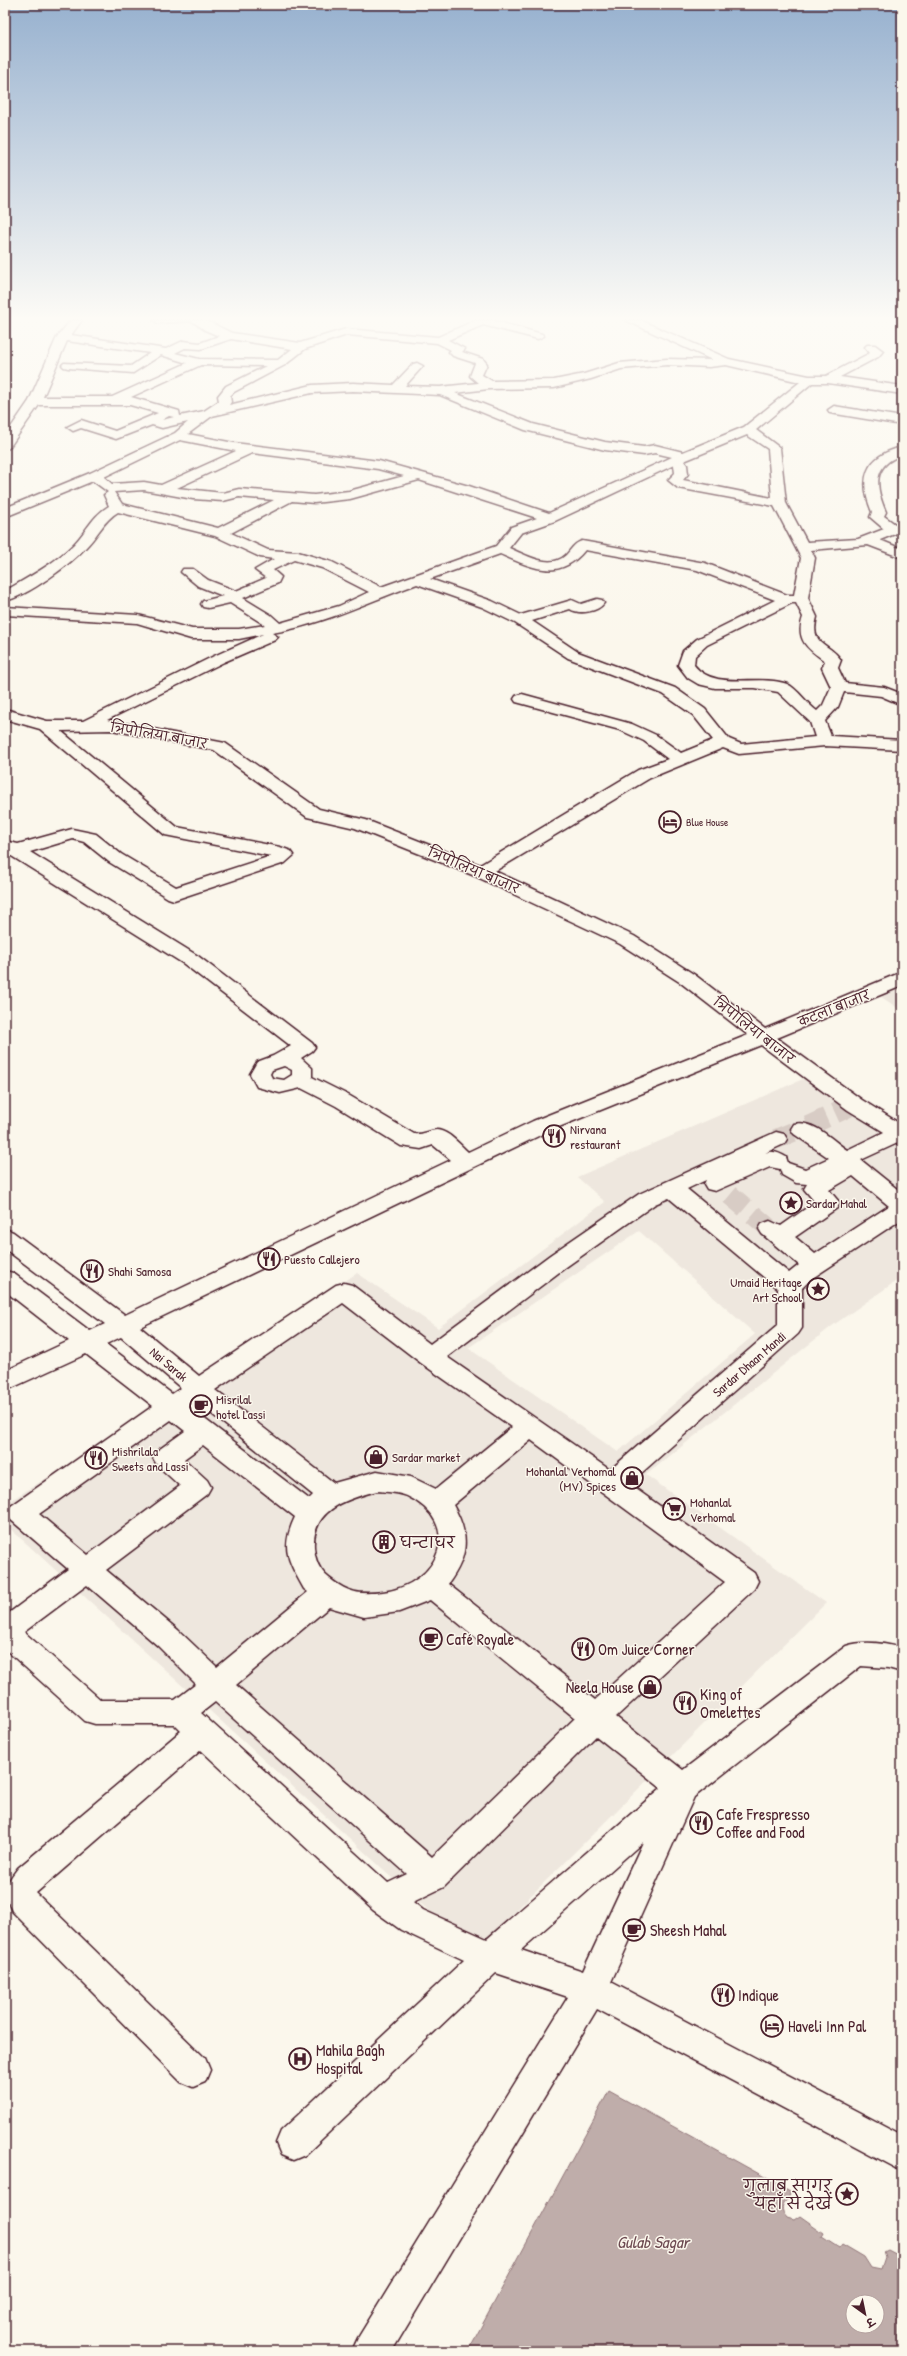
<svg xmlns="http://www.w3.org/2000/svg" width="907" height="2356" font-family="'Patrick Hand','Playpen Sans Deva',sans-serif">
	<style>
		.built { fill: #eee7de; fill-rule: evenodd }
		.water { fill: #bfadaa; stroke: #907477; fill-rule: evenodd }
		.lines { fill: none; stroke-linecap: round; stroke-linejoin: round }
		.minor-tunnel { stroke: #d8ccc5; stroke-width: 20; stroke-dasharray: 20 10; stroke-linecap: butt }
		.minor-casing { stroke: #4a1f2b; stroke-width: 3 }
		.minor { fill: #fbf7ec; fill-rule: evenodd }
		.labels { text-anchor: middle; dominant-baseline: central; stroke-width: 3; stroke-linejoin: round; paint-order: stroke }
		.far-poi-label { font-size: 11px; fill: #4a1f2b; stroke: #fbf7ec; text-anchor: start }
		.street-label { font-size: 13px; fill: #4a1f2b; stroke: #fbf7ec }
		.poi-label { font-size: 13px; fill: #4a1f2b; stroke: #fbf7ec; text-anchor: start }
		.near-poi-label { font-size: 16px; fill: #4a1f2b; stroke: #fbf7ec; text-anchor: start }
		.near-water-label { font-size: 17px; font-style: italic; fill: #6d4a51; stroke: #fbf7ec }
	</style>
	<rect width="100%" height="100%" fill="#fbf7ec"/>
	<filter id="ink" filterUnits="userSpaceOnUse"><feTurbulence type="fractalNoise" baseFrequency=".025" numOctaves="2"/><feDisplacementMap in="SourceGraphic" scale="8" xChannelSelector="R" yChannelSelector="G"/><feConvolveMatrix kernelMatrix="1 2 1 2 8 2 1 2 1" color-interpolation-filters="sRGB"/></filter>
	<g filter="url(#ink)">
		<path class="built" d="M 902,978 L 902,1011 L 874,992 Z
			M 810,1076 L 902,1134 L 902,1277 L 832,1326 L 646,1475 L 826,1603 L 474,1952 L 5,1524 L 5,1504 L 150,1413 L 357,1273 L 438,1328 L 605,1202 L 577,1177 ZM 639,1231 L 755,1334 L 618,1452 L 468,1348 Z"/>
		<path class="water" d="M 609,2091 L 790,2191 L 789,2198 C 781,2204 780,2210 787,2218 L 794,2220 L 800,2216 L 824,2233 L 822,2237 L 839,2248 L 842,2244 L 864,2257 L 871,2268 L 881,2270 L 885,2258 L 883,2252 L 887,2250 L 902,2258 L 902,2351 L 468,2351 ZM 853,2302 L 877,2302 L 877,2326 L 853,2326 Z"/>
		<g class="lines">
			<path class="minor-tunnel" d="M 808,1126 L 849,1107
				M 776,1139 L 793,1132
				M 730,1195 L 769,1228"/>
			<g class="minor-casing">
				<path id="minor" d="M 71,320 L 82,320 L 71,335 L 166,349 L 183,341 L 200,343 L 219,336 L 205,330 L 192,321 L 158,323 L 153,320 L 205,320 L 232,333 L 300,343 L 346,329 L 438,337 L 476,320 L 491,320 L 542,334 L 544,336 L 538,339 L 483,325 L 448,340 L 465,349 L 462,352 L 483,359 L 487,364 L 482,375 L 492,381 L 554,380 L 584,374 L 619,363 L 667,359 L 712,360 L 625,320 L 640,320 L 729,359 L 809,376 L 826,376 L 870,353 L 865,347 L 867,345 L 875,345 L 883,351 L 878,357 L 840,377 L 902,386 L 902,394 L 828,383 L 812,383 L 756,430 L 780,448 L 786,503 L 807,542 L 858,539 L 884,529 L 870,517 L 872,512 C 858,479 865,456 902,447 L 902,455 C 872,465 875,487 886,512 L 884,516 L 895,524 L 902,522 L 902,531 L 880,540 L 902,549 L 902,558 L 868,545 L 811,550 L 815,558 L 808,598 L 817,617 C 809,646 829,642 841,660 L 838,668 L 845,683 L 884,687 L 902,694 L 902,705 L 881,696 L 844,692 L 838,707 L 825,721 L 831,736 L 902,740 L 902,750 L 825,746 L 739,754 L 723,748 L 650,778 L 495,871 L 634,936 L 695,975 L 765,1029 L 902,972 L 902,986 L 777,1038 L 862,1100 L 902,1125 L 902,1141 L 861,1160 L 902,1193 L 902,1219 L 811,1279 L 802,1288 L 802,1328 L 798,1334 L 629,1484 L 754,1573 L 758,1581 L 754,1589 L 616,1717 L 683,1770 L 846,1646 C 864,1640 884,1643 902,1648 L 902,1672 L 888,1668 L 861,1666 L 694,1797 L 611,1982 L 902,2135 L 902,2171 L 597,2009 L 392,2351 L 352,2351 L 358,2338 L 568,1997 L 496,1973 L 305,2155 L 293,2160 L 281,2155 L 276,2143 L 281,2131 L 464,1960 L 401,1930 L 373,1910 L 201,1750 L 36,1893 L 205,2058 L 210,2070 L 205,2082 L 193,2087 L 181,2082 L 12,1911 C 2,1890 4,1886 18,1868 L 181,1731 L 174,1724 L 95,1724 L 85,1721 L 5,1649 L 5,1616 L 68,1569 L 11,1520 L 7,1513 L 11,1506 L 153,1406 L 86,1354 L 5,1391 L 5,1371 L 69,1341 L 5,1291 L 5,1271 L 13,1273 L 90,1331 L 105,1324 L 5,1249 L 5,1229 L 13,1232 L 125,1315 L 451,1160 L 433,1145 L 421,1149 L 401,1146 L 336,1106 L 301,1088 L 280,1093 L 257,1087 L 250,1074 L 257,1062 L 273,1056 L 291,1046 L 184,964 L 5,852 L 5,841 L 18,844 L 72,829 L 96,834 L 121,854 L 176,887 L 271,856 L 165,835 L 40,729 L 5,719 L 5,709 L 47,721 L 83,721 L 214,656 L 263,634 L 239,639 L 191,639 L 137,623 L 5,615 L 5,607 L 138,615 L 192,629 L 239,629 L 265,625 L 230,603 L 208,608 L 203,607 L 201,604 L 203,601 L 223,596 L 198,586 L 181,572 L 183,569 L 193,569 L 208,580 L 236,591 L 266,578 L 255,570 L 274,559 L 260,557 L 215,536 L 118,512 C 104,520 98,535 87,546 C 71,564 28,596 5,601 L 5,591 C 29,577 54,564 74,544 C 86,532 93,515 109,506 L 104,495 L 108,492 L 93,481 L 5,517 L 5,508 L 90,473 L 175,433 L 188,422 L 162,428 L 152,425 L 116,439 L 81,428 L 73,431 L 67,427 L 81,420 L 115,431 L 158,413 L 130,405 L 39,405 L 9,448 L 5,449 L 5,436 L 29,401 L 57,337 ZM 347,335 L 437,343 L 451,350 L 449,352 L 453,356 L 475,363 L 470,376 L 478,383 L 440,387 L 405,386 L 423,366 L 417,363 L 413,364 L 393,385 L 353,383 L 312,385 L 229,405 L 231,402 L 230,396 L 234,392 L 285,365 L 305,349 ZM 231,339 L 292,349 L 278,360 L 199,359 L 175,353 L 185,348 L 201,349 ZM 67,341 L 150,353 L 131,366 L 64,363 L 62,365 L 64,367 L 68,368 L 133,373 L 161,355 L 187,363 L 112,397 L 43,397 ZM 201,365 L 266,366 L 226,386 L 218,396 L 219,401 L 204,411 L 180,416 L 179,411 L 131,397 ZM 667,365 L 709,367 L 726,365 L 800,382 L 744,427 L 683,452 L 655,445 L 644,447 L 605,442 L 533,424 L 455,393 L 489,389 L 554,388 L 591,379 L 621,369 ZM 353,391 L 440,395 L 525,430 L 605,450 L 644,455 L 655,453 L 672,457 L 549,513 L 469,486 L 379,461 L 234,443 L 188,434 L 212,416 L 312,393 ZM 169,416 L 174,417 L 162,420 ZM 747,435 L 768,449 L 772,498 L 683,480 L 688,474 L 687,465 L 684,461 ZM 180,440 L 236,451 L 161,485 L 144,482 L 112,484 L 104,477 ZM 252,453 L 378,469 L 404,476 L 349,491 L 314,495 L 239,489 L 223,493 L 177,488 ZM 674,465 L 675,473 L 668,480 L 678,488 L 774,506 L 801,558 L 794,595 L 787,595 L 705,563 L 582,541 C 574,543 571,550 566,555 C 550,570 526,555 509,548 L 521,533 L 555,521 ZM 419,480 L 537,518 L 511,527 L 496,546 L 381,587 L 332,562 L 298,552 L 268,550 L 231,533 L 292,501 L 314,503 L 350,499 ZM 144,490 L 193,499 L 223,501 L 239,497 L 274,500 L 218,528 L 122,504 L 114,492 ZM 585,550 L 697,570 L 775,600 L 697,639 L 683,651 L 678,665 L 688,678 L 698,684 L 715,688 L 755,688 L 778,692 L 810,722 L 815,737 L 741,744 L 729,739 L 705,709 L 675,688 L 578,652 L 532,621 L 570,609 C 579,615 598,612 604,603 L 602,600 L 597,599 L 581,604 L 572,600 L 521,615 L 492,601 L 430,579 L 500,554 C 532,568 559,582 585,550 ZM 294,560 L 322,568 L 369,592 L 339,606 L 280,623 L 271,615 L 243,598 L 278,583 L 281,577 L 273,570 ZM 417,584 L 482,607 L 515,623 L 568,658 L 663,694 L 693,715 L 713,740 L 681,753 L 656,735 L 632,724 L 522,694 L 516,696 L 514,699 L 516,702 L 620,730 L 644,741 L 668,759 L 638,770 L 480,865 L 366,820 L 319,809 L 225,743 L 107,720 L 224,662 L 275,640 L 278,637 L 272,633 C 325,624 367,602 417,584 ZM 792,603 L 796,603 L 803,617 C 795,640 808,649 825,661 L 822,668 L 831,687 L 823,705 L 817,711 C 807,704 797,688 787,684 C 758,673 715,692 694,665 L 695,656 L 707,645 ZM 112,730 L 214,750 L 307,817 L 355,828 L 475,876 L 620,944 L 681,983 L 748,1035 L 533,1121 L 468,1152 C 460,1145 448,1130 436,1130 C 428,1131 422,1135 414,1134 L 350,1096 L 312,1077 L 312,1068 L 301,1058 L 312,1051 L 315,1047 L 312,1043 L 198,956 L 30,852 L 73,839 L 84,842 L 109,862 L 168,898 L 174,900 L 285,863 L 294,855 L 291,851 L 280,847 L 177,827 L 61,731 ZM 761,1045 L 848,1110 L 884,1132 L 847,1150 C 832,1140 813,1119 794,1124 L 791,1129 L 794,1134 L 829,1158 L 805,1169 L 788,1163 L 786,1157 C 779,1153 773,1150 765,1153 L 784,1144 L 787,1139 L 784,1134 L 776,1132 L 639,1194 L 550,1255 L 430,1344 L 352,1285 L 344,1283 L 336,1285 L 199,1376 L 140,1327 L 549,1131 ZM 284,1066 L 292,1070 L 292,1075 L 284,1080 L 272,1078 L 270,1074 L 272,1070 ZM 770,1167 L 780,1169 L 782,1175 L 796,1183 L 807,1184 L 804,1189 L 815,1202 L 781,1226 L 770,1221 L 762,1224 L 759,1229 L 762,1234 L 799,1265 L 789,1273 L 687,1189 L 706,1180 L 704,1184 L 707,1189 L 715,1191 ZM 853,1176 L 889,1206 L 815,1254 L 795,1237 L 837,1208 L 840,1203 L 829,1190 ZM 669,1198 L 778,1289 L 778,1325 L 610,1470 L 447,1357 L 566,1267 L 655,1204 ZM 343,1303 L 421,1363 L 512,1427 L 436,1489 L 411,1477 L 377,1471 L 334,1483 L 215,1390 ZM 121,1337 L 181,1388 L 172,1394 L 106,1344 ZM 197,1402 L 313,1495 L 309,1499 L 189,1407 ZM 171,1420 L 185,1431 L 157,1451 L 153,1458 L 157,1465 L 180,1486 L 88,1555 L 39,1514 ZM 531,1440 L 725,1582 L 595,1700 L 448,1584 C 469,1556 470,1535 453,1505 ZM 203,1445 L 295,1517 C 280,1549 288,1560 304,1589 L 308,1592 L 217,1667 L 178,1630 L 106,1570 L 207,1494 L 211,1487 L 207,1480 L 184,1459 ZM 377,1491 C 387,1492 398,1492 407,1496 C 465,1524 439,1585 383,1592 C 359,1595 348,1593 329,1578 C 319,1570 315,1560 314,1547 C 312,1509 347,1499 377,1491 ZM 87,1585 L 158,1646 L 196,1684 L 175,1700 L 101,1700 L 24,1632 ZM 430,1600 L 575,1718 L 432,1857 L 236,1685 L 329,1607 L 364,1617 L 399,1612 ZM 215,1702 L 407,1874 L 388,1883 L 201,1713 ZM 596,1736 L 661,1788 L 487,1939 L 423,1910 L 413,1902 L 444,1887 ZM 643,1842 L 583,1971 L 521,1950 Z
					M 834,406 L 902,417 L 902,425 L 830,413 L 828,410 Z"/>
			</g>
			<use href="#minor" class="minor"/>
		</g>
	</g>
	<linearGradient id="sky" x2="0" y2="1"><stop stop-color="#97b1cf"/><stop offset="0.49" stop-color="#fdfbf6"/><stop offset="1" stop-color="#fdfbf6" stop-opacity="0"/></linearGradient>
	<rect width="907" height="650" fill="url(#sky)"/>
	<defs>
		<g id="hotel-ring" transform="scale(1.15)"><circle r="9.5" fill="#fbf7ec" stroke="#4a1f2b" stroke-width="1.5"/><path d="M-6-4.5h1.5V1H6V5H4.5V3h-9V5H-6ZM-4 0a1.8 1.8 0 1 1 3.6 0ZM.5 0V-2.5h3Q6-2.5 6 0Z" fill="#4a1f2b"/></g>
		<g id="restaurant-ring" transform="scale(1.15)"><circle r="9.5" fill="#fbf7ec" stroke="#4a1f2b" stroke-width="1.5"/><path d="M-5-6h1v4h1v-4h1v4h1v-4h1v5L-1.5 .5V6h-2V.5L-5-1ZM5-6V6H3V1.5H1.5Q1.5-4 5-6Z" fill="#4a1f2b"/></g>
		<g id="sight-ring" transform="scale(1.15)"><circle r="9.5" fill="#fbf7ec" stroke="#4a1f2b" stroke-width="1.5"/><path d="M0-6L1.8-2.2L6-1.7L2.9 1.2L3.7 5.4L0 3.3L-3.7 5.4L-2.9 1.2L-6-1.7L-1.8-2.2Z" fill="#4a1f2b"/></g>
		<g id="cafe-ring" transform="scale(1.15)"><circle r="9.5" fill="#fbf7ec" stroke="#4a1f2b" stroke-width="1.5"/><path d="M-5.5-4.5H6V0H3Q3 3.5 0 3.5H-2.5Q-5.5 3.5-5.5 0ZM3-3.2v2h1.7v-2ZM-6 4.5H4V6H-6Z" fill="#4a1f2b"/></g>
		<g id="shop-ring" transform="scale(1.15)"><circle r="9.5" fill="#fbf7ec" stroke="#4a1f2b" stroke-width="1.5"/><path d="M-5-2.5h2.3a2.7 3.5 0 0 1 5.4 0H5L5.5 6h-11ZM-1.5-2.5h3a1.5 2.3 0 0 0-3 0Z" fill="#4a1f2b"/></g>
		<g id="supermarket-ring" transform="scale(1.15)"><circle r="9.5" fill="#fbf7ec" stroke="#4a1f2b" stroke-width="1.5"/><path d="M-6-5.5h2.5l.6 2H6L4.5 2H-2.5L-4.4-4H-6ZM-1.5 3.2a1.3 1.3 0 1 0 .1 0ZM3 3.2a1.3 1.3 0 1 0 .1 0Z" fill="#4a1f2b"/></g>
		<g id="building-ring" transform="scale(1.15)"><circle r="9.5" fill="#fbf7ec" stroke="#4a1f2b" stroke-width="1.5"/><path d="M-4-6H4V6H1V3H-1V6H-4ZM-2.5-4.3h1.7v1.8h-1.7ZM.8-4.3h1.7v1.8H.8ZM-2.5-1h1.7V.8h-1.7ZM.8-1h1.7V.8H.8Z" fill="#4a1f2b"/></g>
		<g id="hospital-ring" transform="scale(1.15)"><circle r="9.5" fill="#fbf7ec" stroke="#4a1f2b" stroke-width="1.5"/><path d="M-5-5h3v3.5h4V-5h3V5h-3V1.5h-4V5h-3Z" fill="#4a1f2b"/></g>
	</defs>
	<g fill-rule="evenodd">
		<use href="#hotel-ring" x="670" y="822"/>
		<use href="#restaurant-ring" x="554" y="1136"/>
		<use href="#sight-ring" x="791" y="1203"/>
		<use href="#restaurant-ring" x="269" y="1259"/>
		<use href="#restaurant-ring" x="92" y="1271"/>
		<use href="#sight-ring" x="818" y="1289"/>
		<use href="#cafe-ring" x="201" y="1406"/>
		<use href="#shop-ring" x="376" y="1457"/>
		<use href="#restaurant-ring" x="96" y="1458"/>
		<use href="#shop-ring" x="632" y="1478"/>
		<use href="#supermarket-ring" x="674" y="1509"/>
		<use href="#building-ring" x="384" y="1542"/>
		<use href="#cafe-ring" x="431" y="1639"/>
		<use href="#restaurant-ring" x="583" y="1649"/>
		<use href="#shop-ring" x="650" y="1687"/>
		<use href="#restaurant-ring" x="685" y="1703"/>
		<use href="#restaurant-ring" x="701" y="1823"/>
		<use href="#cafe-ring" x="634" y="1930"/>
		<use href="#restaurant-ring" x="723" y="1995"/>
		<use href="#hotel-ring" x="772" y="2026"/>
		<use href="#hospital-ring" x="300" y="2059"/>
		<use href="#sight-ring" x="847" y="2194"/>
	</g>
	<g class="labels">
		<g class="far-poi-label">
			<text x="686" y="822">Blue House</text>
		</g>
		<g class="street-label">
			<text transform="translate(159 735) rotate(10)">त्रिपोलिया बाजार</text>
			<text transform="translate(474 870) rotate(23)">त्रिपोलिया बाजार</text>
			<text transform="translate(834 1008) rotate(-22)">कटला बाजार</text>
			<text transform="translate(754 1030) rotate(38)">त्रिपोलिया बाजार</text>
			<text transform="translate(169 1364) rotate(40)">Nai Sarak</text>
			<text transform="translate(749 1364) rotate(-41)">Sardar Dhaan Mandi</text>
		</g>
		<g class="poi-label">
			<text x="570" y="1129">Nirvana<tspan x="570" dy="15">restaurant</tspan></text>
			<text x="806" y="1203">Sardar Mahal</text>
			<text x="284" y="1259">Puesto Callejero</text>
			<text x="108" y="1271">Shahi Samosa</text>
			<text x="802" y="1282" text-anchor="end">Umaid Heritage<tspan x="802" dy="15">Art School</tspan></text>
			<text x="216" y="1399">Misrilal<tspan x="216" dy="15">hotel Lassi</tspan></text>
			<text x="112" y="1451">Mishrilala<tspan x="112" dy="15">Sweets and Lassi</tspan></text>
			<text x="392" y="1457">Sardar market</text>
			<text x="616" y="1471" text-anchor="end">Mohanlal Verhomal<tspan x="616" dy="15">(MV) Spices</tspan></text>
			<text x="690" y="1502">Mohanlal<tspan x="690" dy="15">Verhomal</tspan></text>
		</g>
		<g class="near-poi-label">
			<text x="400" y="1542">घन्टाघर</text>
			<text x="446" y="1639">Café Royale</text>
			<text x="598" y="1649">Om Juice Corner</text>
			<text x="634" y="1687" text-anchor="end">Neela House</text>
			<text x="700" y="1694">King of<tspan x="700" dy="18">Omelettes</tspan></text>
			<text x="716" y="1814">Cafe Frespresso<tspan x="716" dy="18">Coffee and Food</tspan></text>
			<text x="650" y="1930">Sheesh Mahal</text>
			<text x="738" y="1995">Indique</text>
			<text x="788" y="2026">Haveli Inn Pal</text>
			<text x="316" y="2050">Mahila Bagh<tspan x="316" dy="18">Hospital</tspan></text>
			<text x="832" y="2185" text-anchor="end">गुलाब सागर<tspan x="832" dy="18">यहाँ से देखें</tspan></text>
		</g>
		<g class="near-water-label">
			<text x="653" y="2241">Gulab Sagar</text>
		</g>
	</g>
	<rect width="907" height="2356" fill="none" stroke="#fbf7ec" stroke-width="20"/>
	<rect x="10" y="10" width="887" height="2336" fill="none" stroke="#4a1f2b" stroke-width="1.5" filter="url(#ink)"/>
	<g transform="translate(865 2314) rotate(147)"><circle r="19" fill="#fbf7ec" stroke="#b4a19f"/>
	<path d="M0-3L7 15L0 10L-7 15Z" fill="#4a1f2b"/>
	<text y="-6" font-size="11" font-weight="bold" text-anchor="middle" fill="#4a1f2b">उ</text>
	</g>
</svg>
